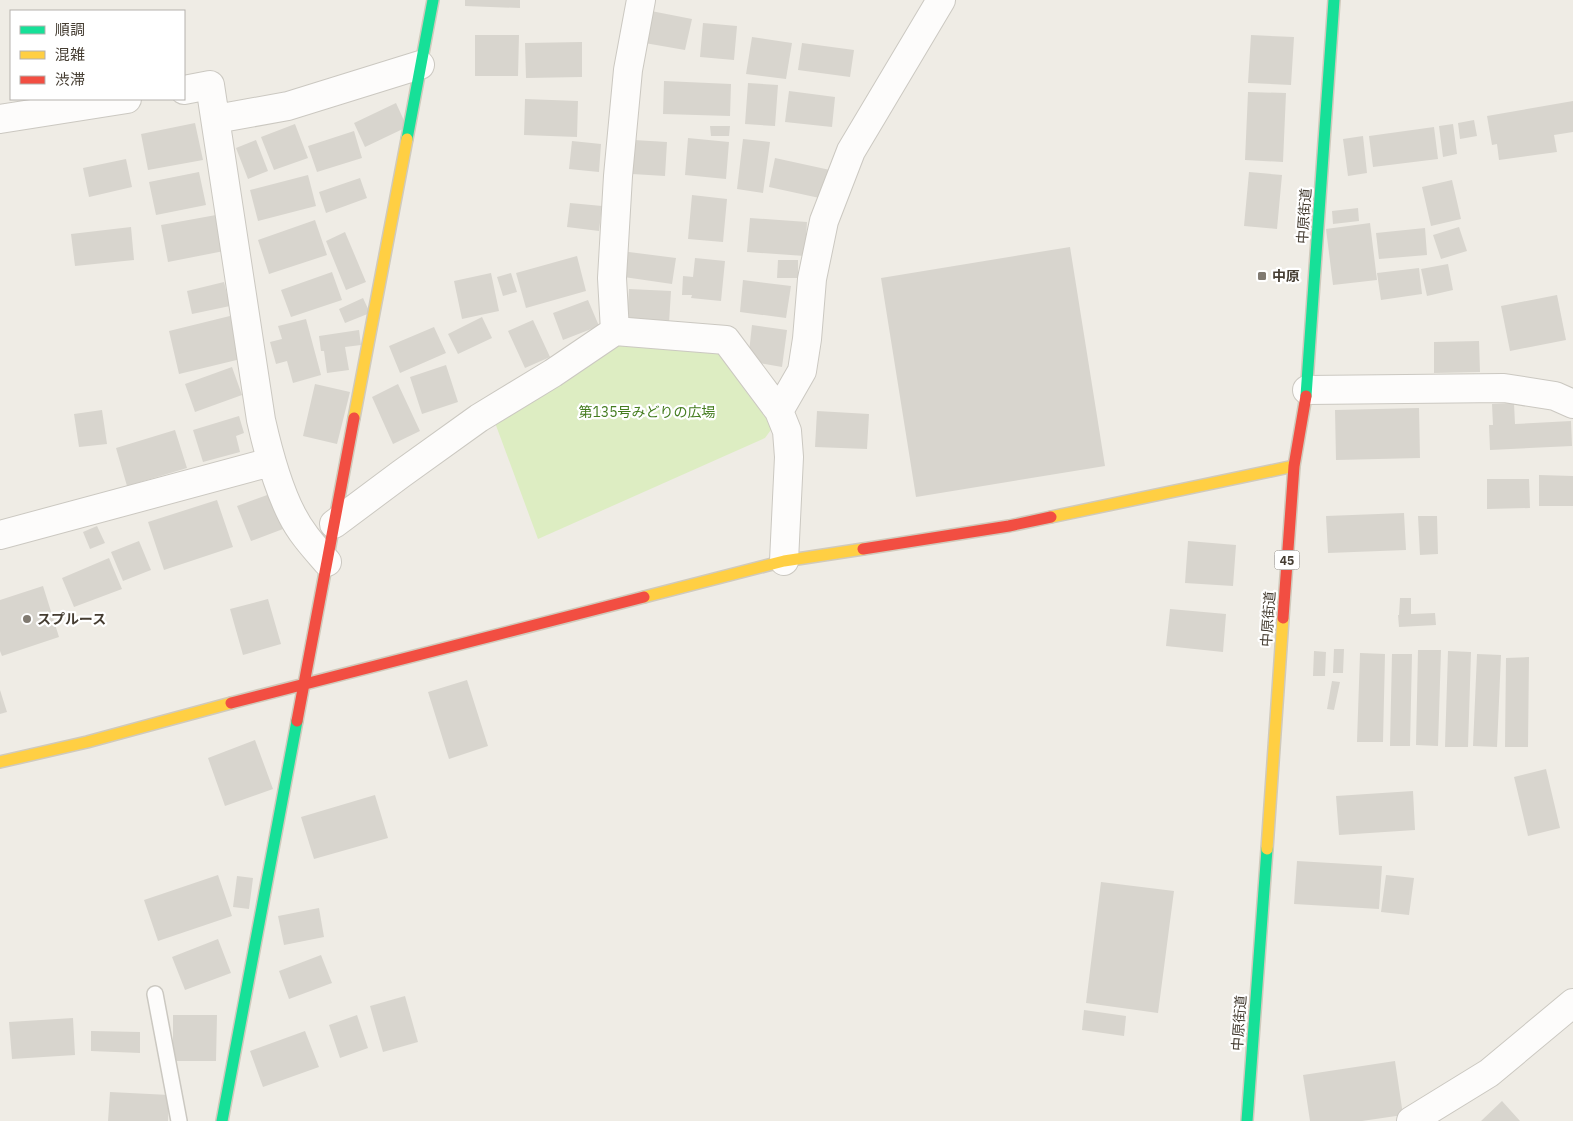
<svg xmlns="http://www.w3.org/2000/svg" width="1573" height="1121" font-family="'IBM Plex Sans','Noto Sans JP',sans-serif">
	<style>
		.green { fill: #ddedc2 }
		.building { fill: #d8d5ce }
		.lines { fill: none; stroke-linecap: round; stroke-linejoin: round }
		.lane-casing { stroke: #cbc8c1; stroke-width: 18 }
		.street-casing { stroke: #cbc8c1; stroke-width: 30 }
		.fast-casing { stroke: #d0cabc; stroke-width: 14 }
		.slow-casing { stroke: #d0cabc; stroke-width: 14 }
		.jam-casing { stroke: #d0cabc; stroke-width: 14 }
		.lane { stroke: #fdfcfb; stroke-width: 15 }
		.street { stroke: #fdfcfb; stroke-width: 28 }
		.fast { stroke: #16e098; stroke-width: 11 }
		.slow { stroke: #ffcf43; stroke-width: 11 }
		.jam { stroke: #f24e42; stroke-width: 11 }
		.poi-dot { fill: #807a71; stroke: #fff; stroke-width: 2 }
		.labels { text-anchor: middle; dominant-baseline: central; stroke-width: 4.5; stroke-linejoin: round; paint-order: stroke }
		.shield { fill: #fff; stroke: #7d7770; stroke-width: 1 }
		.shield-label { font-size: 12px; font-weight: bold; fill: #453d32 }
		.street-label { font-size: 14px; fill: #453d32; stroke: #fff }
		.poi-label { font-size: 14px; font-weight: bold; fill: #453d32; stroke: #fff; text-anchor: start }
		.park-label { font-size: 14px; fill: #447c1f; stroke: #fff }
	</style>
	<rect width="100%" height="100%" fill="#efece5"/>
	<path class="green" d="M 631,340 L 720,349 L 744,389 L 773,427 L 765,438 L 538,539 L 494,420 L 613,348 Z"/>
	<path class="building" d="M 465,0 L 520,0 L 520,8 L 465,6 Z
		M 646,10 L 692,19 L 685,50 L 639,42 Z
		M 703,23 L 737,26 L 734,60 L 700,57 Z
		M 475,35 L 519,35 L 518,76 L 475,76 Z
		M 1251,35 L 1294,37 L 1291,85 L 1248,83 Z
		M 752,37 L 792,43 L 786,79 L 746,74 Z
		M 582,42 L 582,77 L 526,78 L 525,43 Z
		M 802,43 L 854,50 L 850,77 L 798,70 Z
		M 664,81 L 731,84 L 730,116 L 663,114 Z
		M 748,83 L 778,85 L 775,126 L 745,124 Z
		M 789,91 L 835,97 L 832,127 L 785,122 Z
		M 1248,92 L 1286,93 L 1283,162 L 1245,160 Z
		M 525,99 L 578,101 L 577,137 L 524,135 Z
		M 1573,101 L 1573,132 L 1554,135 L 1557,152 L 1499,160 L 1497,144 L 1492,145 L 1487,116 Z
		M 396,103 L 407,127 L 365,147 L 354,123 Z
		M 1474,120 L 1477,136 L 1460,139 L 1458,123 Z
		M 195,123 L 203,160 L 148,170 L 141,134 Z
		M 295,124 L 308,158 L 274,170 L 261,137 Z
		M 1453,124 L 1457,154 L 1443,157 L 1439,126 Z
		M 710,126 L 730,126 L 729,136 L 711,136 Z
		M 1434,127 L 1438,159 L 1373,167 L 1369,136 Z
		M 354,131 L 362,158 L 317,172 L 308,146 Z
		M 1363,136 L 1367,173 L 1348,176 L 1343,139 Z
		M 688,138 L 729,142 L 726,179 L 685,175 Z
		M 743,139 L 770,142 L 763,193 L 737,189 Z
		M 256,140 L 268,171 L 248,179 L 236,148 Z
		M 634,140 L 667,142 L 665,176 L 632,174 Z
		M 572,141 L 601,144 L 599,172 L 569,169 Z
		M 775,158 L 830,170 L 824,199 L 769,187 Z
		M 126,159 L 132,187 L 89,197 L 83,168 Z
		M 199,172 L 206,205 L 156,215 L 149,182 Z
		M 1249,172 L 1282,175 L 1277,229 L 1244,226 Z
		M 308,175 L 316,206 L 258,221 L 250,190 Z
		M 360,178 L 367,198 L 326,213 L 319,192 Z
		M 1452,180 L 1461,219 L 1431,226 L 1422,187 Z
		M 692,195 L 727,199 L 723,242 L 688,239 Z
		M 570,203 L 602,206 L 599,231 L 567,227 Z
		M 1358,208 L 1359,221 L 1333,224 L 1332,211 Z
		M 216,215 L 224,251 L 168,262 L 161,225 Z
		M 750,218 L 807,222 L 805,256 L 747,252 Z
		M 315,220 L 327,255 L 269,274 L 258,240 Z
		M 1370,223 L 1377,280 L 1333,285 L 1326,229 Z
		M 131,227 L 134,260 L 75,266 L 71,234 Z
		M 1459,227 L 1467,251 L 1441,259 L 1433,235 Z
		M 1425,228 L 1427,255 L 1379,259 L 1376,233 Z
		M 345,232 L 366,282 L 346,290 L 326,241 Z
		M 1070,247 L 1105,466 L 916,497 L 881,278 Z
		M 621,251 L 676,258 L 672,284 L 617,276 Z
		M 577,256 L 586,291 L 526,308 L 516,273 Z
		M 695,258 L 725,261 L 721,301 L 691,298 L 692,295 L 682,295 L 683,276 L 693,277 Z
		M 778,260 L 798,260 L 798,278 L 777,278 Z
		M 1448,264 L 1453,290 L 1427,296 L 1421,269 Z
		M 1419,268 L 1422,294 L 1381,300 L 1377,273 Z
		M 332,272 L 342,300 L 291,317 L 281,290 Z
		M 491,273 L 499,311 L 462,319 L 454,281 Z
		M 511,273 L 517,292 L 503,296 L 497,277 Z
		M 743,280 L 791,286 L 786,318 L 740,312 Z
		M 224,282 L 230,306 L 192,314 L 187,291 Z
		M 629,289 L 671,291 L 669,323 L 627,320 Z
		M 1557,295 L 1566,340 L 1510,351 L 1501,306 Z
		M 363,298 L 370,313 L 345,323 L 339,309 Z
		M 588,300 L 599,326 L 563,340 L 553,313 Z
		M 238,314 L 249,357 L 179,374 L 169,331 Z
		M 482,317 L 492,338 L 458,354 L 448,334 Z
		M 306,319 L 321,375 L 293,383 L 287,361 L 276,364 L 270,342 L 282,339 L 278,326 Z
		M 533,320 L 550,357 L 525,368 L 508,331 Z
		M 752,325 L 787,330 L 782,367 L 748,361 Z
		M 434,327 L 446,353 L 400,373 L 389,346 Z
		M 359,330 L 361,345 L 345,347 L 349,370 L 327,373 L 324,351 L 321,351 L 319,336 Z
		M 1479,341 L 1480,372 L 1434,373 L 1434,342 Z
		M 446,365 L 458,402 L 422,414 L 410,377 Z
		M 232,367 L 242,395 L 195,412 L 185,384 Z
		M 315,384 L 350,392 L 337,444 L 303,436 Z
		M 398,384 L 420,431 L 393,444 L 372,397 Z
		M 1514,403 L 1515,424 L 1571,421 L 1572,446 L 1490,450 L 1489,425 L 1493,425 L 1492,404 Z
		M 1419,408 L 1420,458 L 1336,460 L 1335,410 Z
		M 102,410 L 107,444 L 79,447 L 74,414 Z
		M 817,411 L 869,414 L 867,449 L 815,447 Z
		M 239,416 L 244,433 L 236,436 L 240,452 L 203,462 L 193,430 Z
		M 175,430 L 187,468 L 127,486 L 116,448 Z
		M 1539,475 L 1573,476 L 1573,506 L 1539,506 Z
		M 1487,479 L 1529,479 L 1530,508 L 1487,509 Z
		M 270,494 L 283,529 L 251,541 L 237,506 Z
		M 217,500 L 233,547 L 164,570 L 148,522 Z
		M 1404,513 L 1406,550 L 1328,553 L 1326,516 Z
		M 1418,516 L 1437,516 L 1438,554 L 1420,555 Z
		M 97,526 L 105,543 L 90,549 L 83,532 Z
		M 139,541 L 151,570 L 123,581 L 111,552 Z
		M 1188,541 L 1236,545 L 1233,586 L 1185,583 Z
		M 109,558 L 122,589 L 74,607 L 62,578 Z
		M 43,586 L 59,637 L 2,656 L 0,651 L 0,600 Z
		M 1400,598 L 1411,598 L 1411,614 L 1435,613 L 1436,625 L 1399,627 L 1398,615 L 1399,615 Z
		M 268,599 L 281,644 L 243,655 L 230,609 Z
		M 1170,609 L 1226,614 L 1223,652 L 1166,646 Z
		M 1334,649 L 1344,649 L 1343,673 L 1333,673 Z
		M 1418,650 L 1441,650 L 1438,746 L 1416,745 Z
		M 1314,651 L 1326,652 L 1325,676 L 1313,676 Z
		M 1448,651 L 1471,652 L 1468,747 L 1445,747 Z
		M 1360,653 L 1385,654 L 1383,742 L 1357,742 Z
		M 1392,654 L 1412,654 L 1410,746 L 1390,746 Z
		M 1477,654 L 1501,655 L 1497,747 L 1473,746 Z
		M 1529,657 L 1528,747 L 1505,747 L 1506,658 Z
		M 467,680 L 488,746 L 449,759 L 428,692 Z
		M 1332,681 L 1340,682 L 1334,710 L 1327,709 Z
		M 0,690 L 7,712 L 0,714 Z
		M 255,740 L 273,789 L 225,806 L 208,758 Z
		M 1546,769 L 1560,828 L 1528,836 L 1514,777 Z
		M 1413,791 L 1415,830 L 1339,835 L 1336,796 Z
		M 375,795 L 388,838 L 314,859 L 301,817 Z
		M 1297,861 L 1382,866 L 1379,909 L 1294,904 Z
		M 218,875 L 232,916 L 158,941 L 144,900 Z
		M 1386,875 L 1414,878 L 1409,915 L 1381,912 Z
		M 237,876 L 253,878 L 249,909 L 233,907 Z
		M 1101,882 L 1174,891 L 1158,1013 L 1086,1003 Z
		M 319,908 L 324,937 L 284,945 L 278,916 Z
		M 218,939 L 231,973 L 185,990 L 172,957 Z
		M 321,955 L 332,983 L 289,999 L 279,971 Z
		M 405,996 L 418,1042 L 383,1052 L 370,1006 Z
		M 1084,1010 L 1126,1016 L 1124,1036 L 1082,1030 Z
		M 173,1015 L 217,1015 L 216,1061 L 173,1061 Z
		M 357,1015 L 368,1048 L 340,1058 L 329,1025 Z
		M 73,1018 L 75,1055 L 12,1059 L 9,1022 Z
		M 91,1031 L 140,1032 L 140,1053 L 91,1051 Z
		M 305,1031 L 319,1067 L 263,1087 L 250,1051 Z
		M 1395,1061 L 1403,1115 L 1362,1121 L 1310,1121 L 1303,1075 Z
		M 110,1092 L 169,1095 L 168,1121 L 108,1121 Z
		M 1502,1101 L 1520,1121 L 1481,1121 Z"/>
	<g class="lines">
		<g class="lane-casing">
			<path id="lane" d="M 155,994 L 179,1121"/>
		</g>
		<g class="street-casing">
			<path id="street" d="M 184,90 L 210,85 L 261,420 C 268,451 277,486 292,515 C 301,533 314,547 327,562
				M 0,119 L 127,99
				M 216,119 L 288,106 L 420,65
				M 615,331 L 612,278 L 618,176 L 628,70 L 641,0
				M 1307,390 L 1504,388 L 1555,396 L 1573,404
				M 334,524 L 401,474 L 479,418 L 553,373 L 615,331 L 726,340 L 779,411
				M 0,535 L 271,462
				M 784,561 L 789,457 L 787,431 L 779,411 L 802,371 L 807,339 L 812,279 L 824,221 L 851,151 L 941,0
				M 1411,1121 L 1489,1073 L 1573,1003"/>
		</g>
		<g class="fast-casing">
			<path id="fast" d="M 407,139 L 433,0
				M 1306,396 L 1334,0
				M 222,1121 L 297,721
				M 1247,1121 L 1267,849"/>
		</g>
		<g class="slow-casing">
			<path id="slow" d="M 354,418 L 407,139
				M 1051,517 L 1294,466
				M 644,597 L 784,561 L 863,549
				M 0,762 L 87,742 L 231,703
				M 1267,849 L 1283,618"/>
		</g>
		<g class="jam-casing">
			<path id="jam" d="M 863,549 L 1009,526 L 1051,517
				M 1283,618 L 1294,466 L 1306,396
				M 231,703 L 644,597
				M 297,721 L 354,418"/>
		</g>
		<use href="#lane" class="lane"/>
		<use href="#street" class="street"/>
		<use href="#fast" class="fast"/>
		<use href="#slow" class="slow"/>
		<use href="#jam" class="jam"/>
	</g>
	<g class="poi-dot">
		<rect x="1257" y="271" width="10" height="10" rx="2.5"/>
		<circle cx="27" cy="619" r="5"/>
	</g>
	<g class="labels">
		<rect class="shield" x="1274.5" y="550.5" width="25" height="19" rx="4"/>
		<g class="shield-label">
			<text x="1287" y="560">45</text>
		</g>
		<g class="street-label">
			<text transform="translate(1304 216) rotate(-86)">中原街道</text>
			<text transform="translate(1268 619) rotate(-86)">中原街道</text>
			<text transform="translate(1239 1023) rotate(-86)">中原街道</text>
		</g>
		<g class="poi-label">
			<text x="1272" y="276">中原</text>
			<text x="37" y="619">スプルース</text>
		</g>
		<g class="park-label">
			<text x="647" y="412">第135号みどりの広場</text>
		</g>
	</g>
	<rect x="10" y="10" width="175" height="90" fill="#ffffff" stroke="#b5b1ad"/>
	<rect x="20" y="26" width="25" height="8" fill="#16e098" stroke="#b5b1ad"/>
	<text x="55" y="35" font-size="15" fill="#453d32">順調</text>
	<rect x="20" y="51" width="25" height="8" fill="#ffcf43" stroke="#b5b1ad"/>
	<text x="55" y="60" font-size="15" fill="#453d32">混雑</text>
	<rect x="20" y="76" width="25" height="8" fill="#f24e42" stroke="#b5b1ad"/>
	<text x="55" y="85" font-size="15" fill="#453d32">渋滞</text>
</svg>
